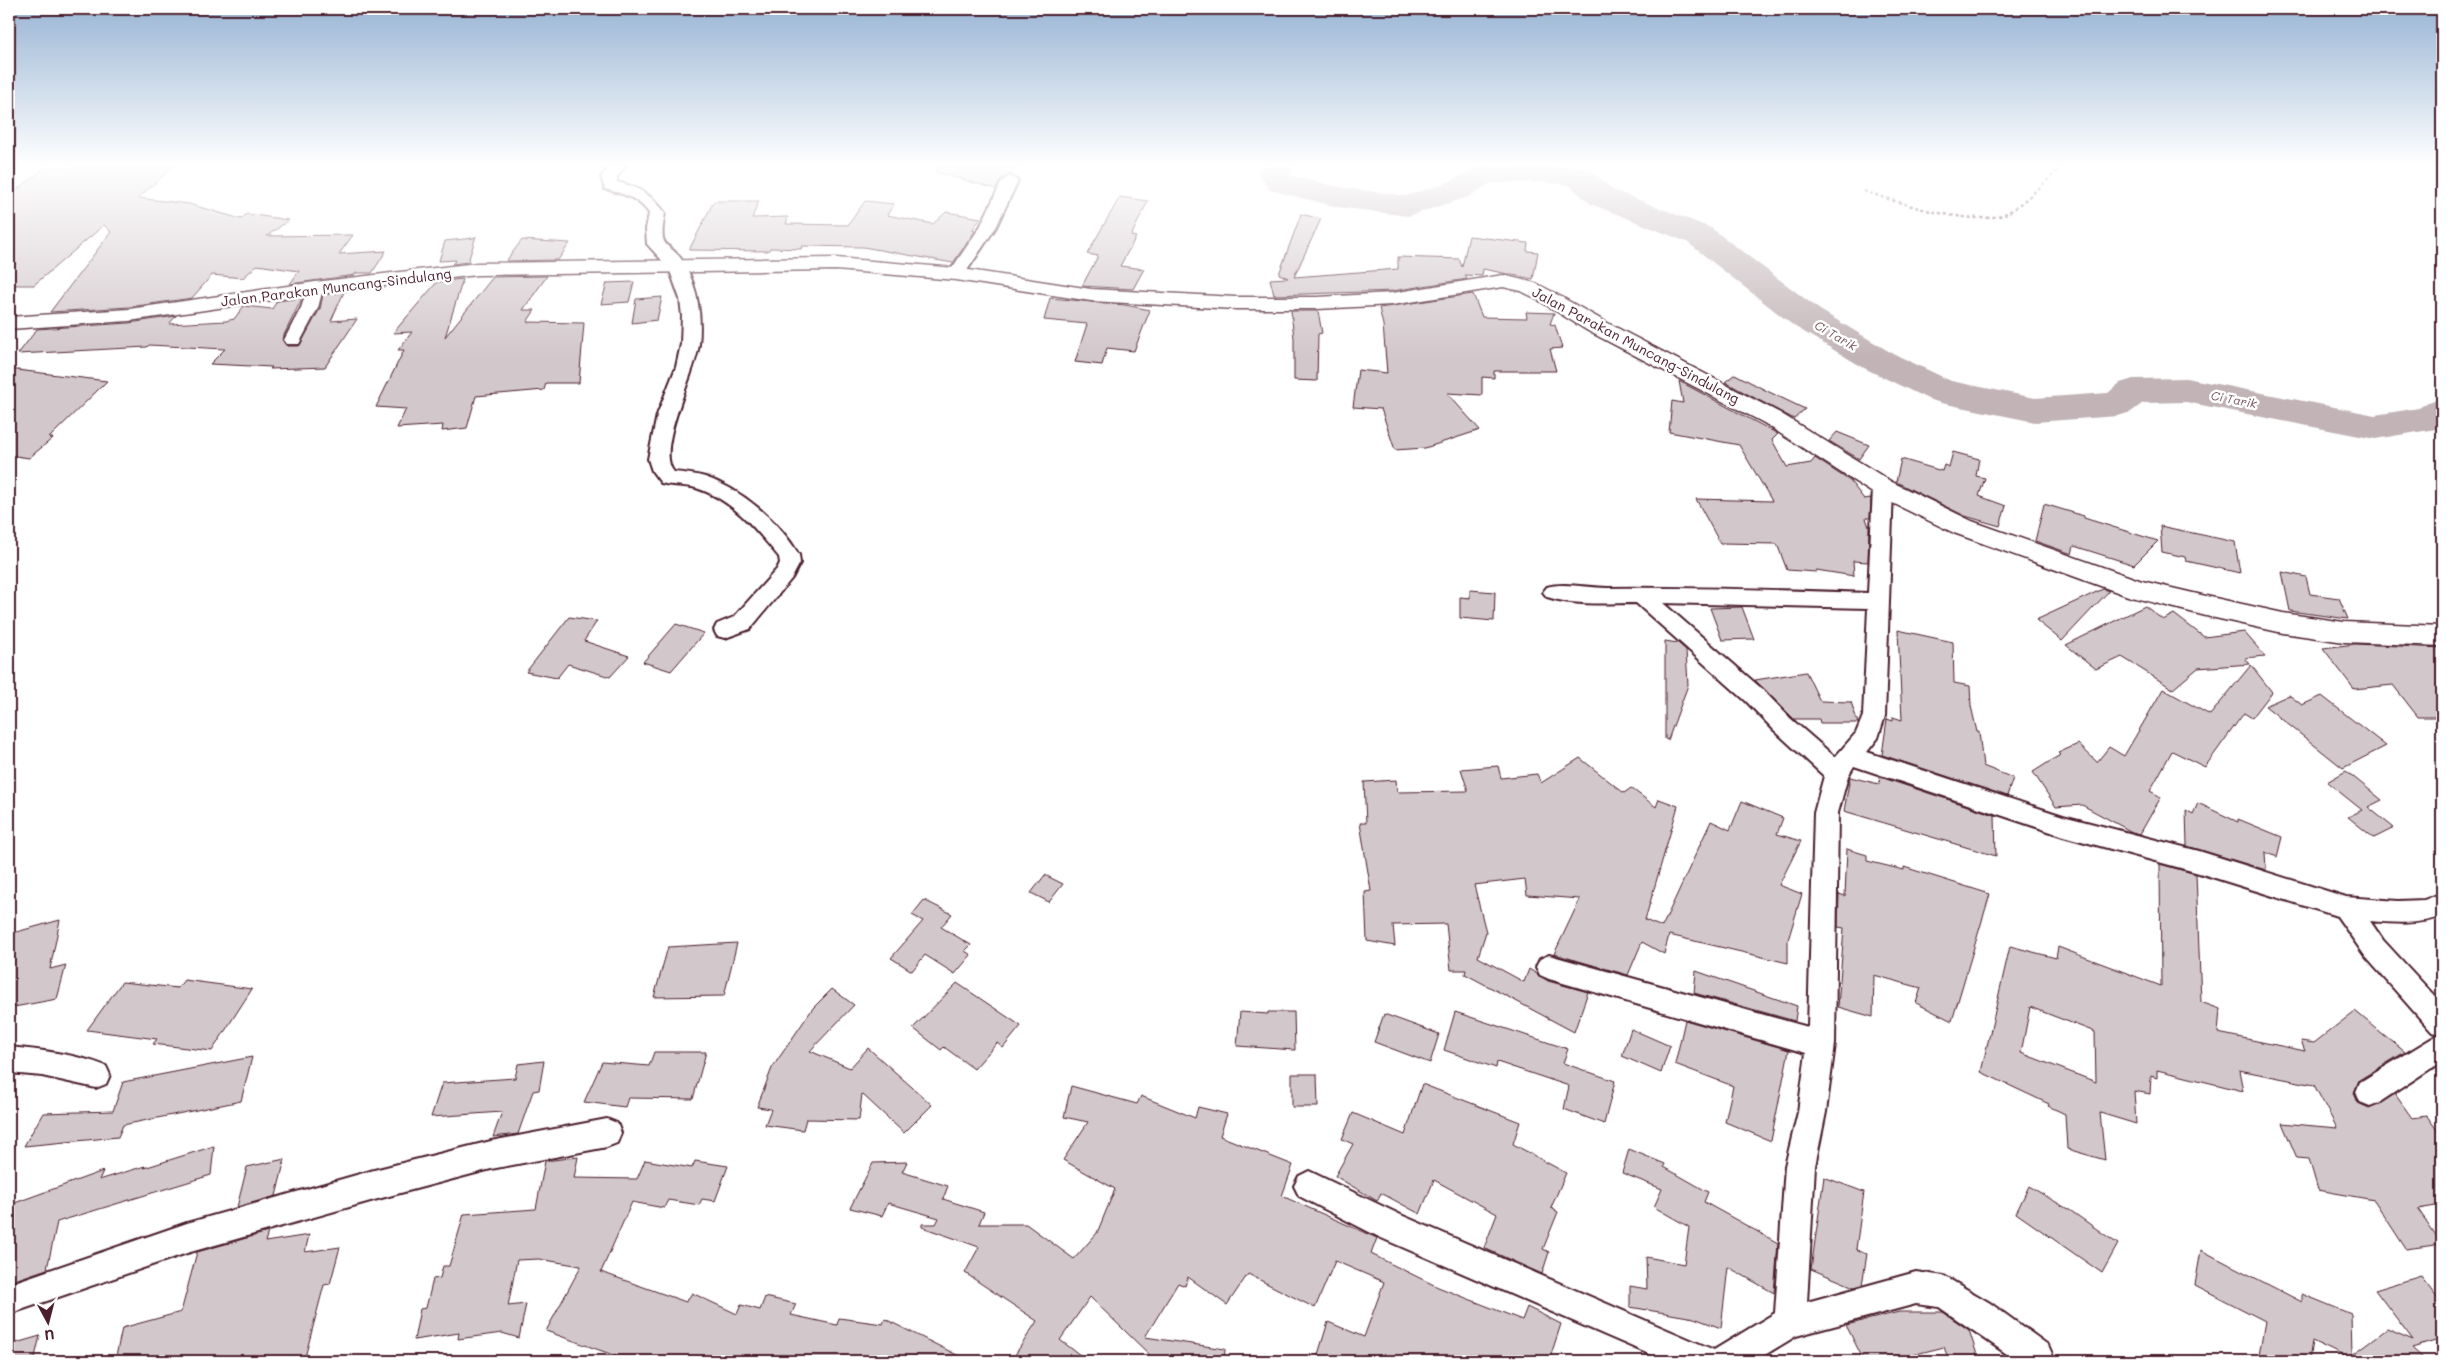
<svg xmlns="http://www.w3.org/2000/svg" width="2451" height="1370" font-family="Mali,sans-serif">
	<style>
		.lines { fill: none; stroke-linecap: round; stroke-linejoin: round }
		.river { fill: #c1b3b6; fill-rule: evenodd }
		.building { fill: #d2c7cb; stroke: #4a1f2b; fill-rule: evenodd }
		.minor-casing { stroke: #4a1f2b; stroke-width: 4 }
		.tertiary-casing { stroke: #4a1f2b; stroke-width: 3 }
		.path { stroke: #4a1f2b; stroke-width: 2.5; stroke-dasharray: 3 3; stroke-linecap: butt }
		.minor { fill: #fff; fill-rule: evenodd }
		.tertiary { fill: #fff; fill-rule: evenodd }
		.labels { text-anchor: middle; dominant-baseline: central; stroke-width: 5; stroke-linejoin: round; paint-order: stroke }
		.far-water-label { font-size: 12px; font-style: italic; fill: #74535c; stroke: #fff }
		.street-label { font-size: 14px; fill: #4a1f2b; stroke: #fff }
	</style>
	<rect width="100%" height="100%" fill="#fff"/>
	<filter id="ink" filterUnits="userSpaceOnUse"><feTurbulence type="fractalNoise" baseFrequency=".02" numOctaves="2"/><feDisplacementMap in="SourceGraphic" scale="10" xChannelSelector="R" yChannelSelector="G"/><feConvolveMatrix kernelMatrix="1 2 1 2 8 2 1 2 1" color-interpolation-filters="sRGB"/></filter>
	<g filter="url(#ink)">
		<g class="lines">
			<path class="river" d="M 1261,166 L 1294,166 L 1290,173 L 1292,176 L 1338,187 L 1406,196 L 1446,183 L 1479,166 L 1578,167 L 1589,169 L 1613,190 L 1711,228 L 1820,310 L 1890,352 L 1951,381 L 2035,398 L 2108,393 L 2120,383 L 2133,379 L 2186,378 L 2375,415 L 2419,408 L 2428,402 L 2442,399 L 2442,428 L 2375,439 L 2186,402 L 2143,403 L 2131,412 L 2118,416 L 2035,422 L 1941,403 L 1928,399 L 1864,368 L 1794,326 L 1687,242 L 1591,204 L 1569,185 L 1543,182 L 1491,183 L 1468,197 L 1408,216 L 1338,207 L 1270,190 L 1257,171 Z"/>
		</g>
		<path class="building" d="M 73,166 L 174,166 L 138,198 L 189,204 L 241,219 L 247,214 L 289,220 L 267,236 L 353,235 L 339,254 L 386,251 L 372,273 L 356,273 L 355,275 L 290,284 L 299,271 L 257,265 L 243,278 L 212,275 L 192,298 L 129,307 L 50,312 L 111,232 L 104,225 L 34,285 L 9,285 L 9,196 L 46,167 L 70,168 Z
			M 937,166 L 1020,166 L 1011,175 L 1001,179 L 996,189 L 936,172 Z
			M 1120,197 L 1148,201 L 1131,236 L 1136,237 L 1120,266 L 1144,269 L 1133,289 L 1082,286 L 1098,256 L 1087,254 Z
			M 714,201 L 759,201 L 752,218 L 788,217 L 786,224 L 848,225 L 865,201 L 894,204 L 887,215 L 933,224 L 946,212 L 981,218 L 972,230 L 975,231 L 953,263 L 863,247 L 802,246 L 801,249 L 770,248 L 768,251 L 689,250 Z
			M 1301,214 L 1321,219 L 1294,277 L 1398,269 L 1398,257 L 1459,259 L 1462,267 L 1469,236 L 1528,243 L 1527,251 L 1538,252 L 1533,279 L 1483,269 L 1482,276 L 1465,275 L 1467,279 L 1392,291 L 1274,295 L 1270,279 L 1288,278 L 1279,274 Z
			M 476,236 L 468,262 L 452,264 L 456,260 L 439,261 L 445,241 L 474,238 Z
			M 522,240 L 570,243 L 558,260 L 506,261 Z
			M 547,276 L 523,310 L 535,310 L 527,322 L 584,323 L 579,383 L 546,383 L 544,390 L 476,396 L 467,428 L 442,431 L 443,425 L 397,428 L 406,409 L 376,407 L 404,350 L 398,350 L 412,332 L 393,333 L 437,282 L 463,279 L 445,337 L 493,277 Z
			M 634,282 L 629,302 L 601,304 L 607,283 Z
			M 344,292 L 331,321 L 357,319 L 325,367 L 270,369 L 272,367 L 210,364 L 225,349 L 149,345 L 147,347 L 18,354 L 37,329 L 129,323 L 176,316 L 169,324 L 226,321 L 234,319 L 244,306 L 272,309 L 277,301 L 302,298 L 282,339 L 287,346 L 299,346 L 320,309 L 323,295 Z
			M 1473,294 L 1482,317 L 1527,318 L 1526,312 L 1554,313 L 1550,324 L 1555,325 L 1562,348 L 1550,349 L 1556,371 L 1494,371 L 1494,378 L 1482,377 L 1482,395 L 1447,393 L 1480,430 L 1425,448 L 1395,450 L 1381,409 L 1353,407 L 1358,370 L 1387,373 L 1383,325 L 1379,308 Z
			M 662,297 L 657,320 L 632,323 L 636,299 Z
			M 1050,298 L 1125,305 L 1150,310 L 1134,351 L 1107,348 L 1102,365 L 1075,362 L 1087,324 L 1044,320 Z
			M 1291,311 L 1318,311 L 1322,333 L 1318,334 L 1317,381 L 1294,380 L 1294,338 Z
			M 9,369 L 107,381 L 49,438 L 53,438 L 29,458 L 9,455 Z
			M 1735,374 L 1767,391 L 1805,409 L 1794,419 L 1725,382 Z
			M 1679,381 L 1778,434 L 1772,440 L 1787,467 L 1811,463 L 1815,458 L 1850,481 L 1864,499 L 1871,498 L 1870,518 L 1866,518 L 1869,527 L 1868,562 L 1853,561 L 1854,576 L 1816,570 L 1816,572 L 1787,570 L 1777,544 L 1720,543 L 1696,499 L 1772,501 L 1739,445 L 1669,432 L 1672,401 L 1683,403 Z
			M 1837,432 L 1869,445 L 1859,459 L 1829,441 Z
			M 1953,452 L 1979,459 L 1976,476 L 1985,478 L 1979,496 L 2006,506 L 2000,526 L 1965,516 L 1896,482 L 1901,459 L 1942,471 L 1944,465 L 1949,467 Z
			M 2044,504 L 2084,516 L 2084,518 L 2158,541 L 2134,565 L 2074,546 L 2072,554 L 2035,541 Z
			M 2160,526 L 2235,542 L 2240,573 L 2186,561 L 2185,557 L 2162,552 Z
			M 2282,572 L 2306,577 L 2310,594 L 2339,598 L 2348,619 L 2290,611 Z
			M 2103,589 L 2109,591 L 2062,641 L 2036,620 Z
			M 1470,590 L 1495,592 L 1494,621 L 1460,618 L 1460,597 L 1470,598 Z
			M 2145,606 L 2163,620 L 2174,614 L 2204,637 L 2244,632 L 2265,656 L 2245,658 L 2250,664 L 2198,668 L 2173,689 L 2122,657 L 2096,669 L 2066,645 Z
			M 1742,607 L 1754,639 L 1722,640 L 1710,608 Z
			M 569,617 L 597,621 L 584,641 L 629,656 L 610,677 L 568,664 L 557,678 L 526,672 Z
			M 676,624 L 704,633 L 671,671 L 643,662 Z
			M 1898,630 L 1953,642 L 1954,683 L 1970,686 L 1971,706 L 1977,732 L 1979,732 L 1983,766 L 2013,778 L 2007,796 L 1882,755 L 1887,719 L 1893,721 L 1893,717 L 1902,720 Z
			M 1665,641 L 1678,643 L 1686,650 L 1688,685 L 1668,740 L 1665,739 Z
			M 2355,644 L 2442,648 L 2442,717 L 2418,717 L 2393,685 L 2354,689 L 2323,648 Z
			M 2251,665 L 2272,692 L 2252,718 L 2244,713 L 2205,767 L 2172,751 L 2150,791 L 2161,797 L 2140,834 L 2132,832 L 2082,805 L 2056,807 L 2033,772 L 2060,755 L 2058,753 L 2078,744 L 2097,762 L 2109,747 L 2124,756 L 2163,689 L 2210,715 Z
			M 1806,672 L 1820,701 L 1851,702 L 1858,723 L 1820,723 L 1819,719 L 1794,719 L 1755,680 Z
			M 2289,695 L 2302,705 L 2322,696 L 2386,746 L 2343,768 L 2265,706 Z
			M 1580,758 L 1624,793 L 1631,788 L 1656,807 L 1659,799 L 1678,806 L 1645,920 L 1662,927 L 1711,821 L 1730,830 L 1742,801 L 1783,818 L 1777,834 L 1801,841 L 1779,885 L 1802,894 L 1788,940 L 1788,963 L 1669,935 L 1664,954 L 1642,942 L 1628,975 L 1554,954 L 1580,899 L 1527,895 L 1525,879 L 1474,885 L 1486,932 L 1478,957 L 1524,982 L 1529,969 L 1548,981 L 1588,992 L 1574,1032 L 1465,974 L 1466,970 L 1451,970 L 1446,924 L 1393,925 L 1395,946 L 1367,941 L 1365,892 L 1371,891 L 1360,823 L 1366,823 L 1364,782 L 1396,780 L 1397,792 L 1468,791 L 1461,769 L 1498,766 L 1501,778 L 1537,774 L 1541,783 Z
			M 2346,771 L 2382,800 L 2368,807 L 2394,828 L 2374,838 L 2348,817 L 2362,810 L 2327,782 Z
			M 1850,777 L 1879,784 L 1880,777 L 1995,815 L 1996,856 L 1844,811 Z
			M 2198,803 L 2238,822 L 2238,819 L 2282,837 L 2277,857 L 2265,852 L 2266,870 L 2187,846 L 2186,810 L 2193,814 Z
			M 1847,849 L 1867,855 L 1867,861 L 1904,870 L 1904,867 L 1990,894 L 1952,1021 L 1916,1003 L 1921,988 L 1874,975 L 1873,1017 L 1838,1007 L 1844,928 L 1838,927 L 1839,894 L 1845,896 Z
			M 2160,864 L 2196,874 L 2201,1002 L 2220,1009 L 2218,1033 L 2305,1051 L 2301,1041 L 2314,1043 L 2355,1011 L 2405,1052 L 2359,1080 L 2354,1093 L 2358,1103 L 2369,1108 L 2395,1094 L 2412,1118 L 2427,1116 L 2442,1137 L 2442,1205 L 2418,1209 L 2442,1244 L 2406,1249 L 2374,1200 L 2318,1190 L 2309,1159 L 2297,1158 L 2282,1123 L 2337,1128 L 2314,1085 L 2239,1070 L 2243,1091 L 2157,1070 L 2157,1078 L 2151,1076 L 2150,1094 L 2134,1091 L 2136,1124 L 2100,1113 L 2105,1160 L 2067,1149 L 2065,1114 L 2048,1106 L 2049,1104 L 1981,1072 L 2010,946 L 2056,958 L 2058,947 L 2161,986 ZM 2030,1007 L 2095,1032 L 2096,1082 L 2021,1053 Z
			M 1045,875 L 1063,884 L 1049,902 L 1031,893 Z
			M 924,900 L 952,914 L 941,927 L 971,945 L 965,951 L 971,955 L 955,974 L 925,955 L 912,971 L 891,958 L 923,921 L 912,915 Z
			M 60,920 L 50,969 L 66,965 L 57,999 L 9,1008 L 9,934 Z
			M 737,943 L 724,996 L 654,997 L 668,947 Z
			M 1696,971 L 1797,1006 L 1795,1021 L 1694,993 Z
			M 184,980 L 252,989 L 212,1051 L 153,1044 L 157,1039 L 87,1030 L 122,982 L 178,988 Z
			M 957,983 L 1021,1026 L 1003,1048 L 997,1043 L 974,1069 L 944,1047 L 941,1050 L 913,1028 Z
			M 832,989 L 854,1005 L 810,1051 L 850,1068 L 868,1048 L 876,1055 L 932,1105 L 904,1133 L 862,1094 L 859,1120 L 806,1119 L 803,1130 L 765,1125 L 771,1109 L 757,1107 L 772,1068 L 813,1008 Z
			M 1240,1012 L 1268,1014 L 1268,1012 L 1294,1012 L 1295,1050 L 1237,1046 Z
			M 1455,1012 L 1568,1049 L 1563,1063 L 1615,1081 L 1604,1124 L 1564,1109 L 1569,1086 L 1497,1062 L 1496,1068 L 1444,1050 Z
			M 1384,1014 L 1439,1034 L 1430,1063 L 1374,1042 Z
			M 1685,1020 L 1789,1050 L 1771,1141 L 1725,1122 L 1733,1086 L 1675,1064 Z
			M 1631,1029 L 1670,1046 L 1661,1073 L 1622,1056 Z
			M 654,1052 L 706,1052 L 693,1099 L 628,1098 L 625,1107 L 584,1102 L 602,1062 L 649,1066 Z
			M 252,1057 L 241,1101 L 123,1125 L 118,1137 L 24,1146 L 43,1113 L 113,1111 L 123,1082 Z
			M 544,1061 L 539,1090 L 533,1091 L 518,1134 L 493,1137 L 502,1112 L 431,1117 L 442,1083 L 515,1078 L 518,1064 Z
			M 1292,1074 L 1317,1074 L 1318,1107 L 1292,1107 Z
			M 1422,1084 L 1520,1122 L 1513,1144 L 1566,1173 L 1551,1208 L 1558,1212 L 1543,1249 L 1549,1252 L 1542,1274 L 1484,1248 L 1497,1214 L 1434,1180 L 1420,1214 L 1381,1193 L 1377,1201 L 1335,1176 L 1353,1144 L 1342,1139 L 1353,1113 L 1405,1135 Z
			M 1071,1086 L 1137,1104 L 1141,1096 L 1195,1118 L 1198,1107 L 1227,1114 L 1220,1136 L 1293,1165 L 1282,1196 L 1377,1238 L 1371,1254 L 1438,1287 L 1522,1320 L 1527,1307 L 1561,1324 L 1549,1361 L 1316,1361 L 1328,1322 L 1364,1337 L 1384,1282 L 1335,1261 L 1315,1308 L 1248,1274 L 1227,1305 L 1188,1277 L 1185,1286 L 1178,1283 L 1145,1337 L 1225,1349 L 1224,1361 L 1156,1361 L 1090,1297 L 1060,1340 L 1088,1361 L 1011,1361 L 1037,1321 L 965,1273 L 979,1247 L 922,1227 L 922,1224 L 936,1224 L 939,1218 L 888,1203 L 882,1216 L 850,1208 L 873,1163 L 907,1162 L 902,1172 L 948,1186 L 943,1199 L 984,1212 L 979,1224 L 1026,1224 L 1074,1259 L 1097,1233 L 1115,1189 L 1063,1160 L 1088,1122 L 1064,1117 Z
			M 214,1146 L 211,1175 L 57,1222 L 47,1269 L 9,1282 L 9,1205 L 103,1171 L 99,1180 L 145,1166 L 144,1168 Z
			M 1629,1149 L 1665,1164 L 1664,1167 L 1708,1192 L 1704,1202 L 1778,1243 L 1774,1293 L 1728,1267 L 1721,1328 L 1694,1318 L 1630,1307 L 1630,1286 L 1647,1289 L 1646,1257 L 1684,1264 L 1689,1227 L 1654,1207 L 1662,1189 L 1622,1173 Z
			M 578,1157 L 574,1178 L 637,1179 L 645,1160 L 692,1168 L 695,1161 L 728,1166 L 715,1201 L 702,1199 L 699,1205 L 668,1200 L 664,1208 L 632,1202 L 601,1272 L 686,1302 L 692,1293 L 737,1314 L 741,1305 L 760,1310 L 765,1297 L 796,1304 L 791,1315 L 837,1325 L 839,1318 L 883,1324 L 885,1319 L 969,1361 L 630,1361 L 546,1331 L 581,1266 L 539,1259 L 517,1260 L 508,1306 L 526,1304 L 519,1338 L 502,1333 L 458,1339 L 459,1333 L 414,1340 L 420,1309 L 426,1308 L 433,1279 L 440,1278 L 443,1266 L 449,1266 L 464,1214 L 536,1209 L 545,1161 Z
			M 285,1159 L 276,1196 L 237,1207 L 247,1167 Z
			M 1824,1177 L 1864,1192 L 1856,1249 L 1867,1254 L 1862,1285 L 1854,1287 L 1811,1269 Z
			M 2029,1186 L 2071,1211 L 2118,1244 L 2102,1273 L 2016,1213 Z
			M 268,1232 L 265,1242 L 309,1235 L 305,1252 L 340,1247 L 330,1284 L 324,1285 L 304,1361 L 115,1361 L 122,1328 L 181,1312 L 197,1252 Z
			M 2201,1250 L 2302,1302 L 2302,1294 L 2351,1314 L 2352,1355 L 2387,1329 L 2413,1340 L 2375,1290 L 2421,1276 L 2442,1303 L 2442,1339 L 2412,1348 L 2426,1361 L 2343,1361 L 2348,1358 L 2312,1341 L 2309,1361 L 2258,1361 L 2265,1321 L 2195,1285 Z
			M 1899,1312 L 1943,1312 L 1969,1330 L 1979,1361 L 1949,1361 L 1944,1347 L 1888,1361 L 1864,1361 L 1846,1325 Z
			M 40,1336 L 34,1361 L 9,1361 L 9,1345 Z"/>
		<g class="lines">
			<g class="minor-casing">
				<path id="minor" d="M 610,166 L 625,166 L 617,177 L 617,182 C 639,187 652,195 665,213 C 657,255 670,238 685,265 C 698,289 702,318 699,344 C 696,373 654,450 674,472 C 684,473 695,474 705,477 C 741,489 780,522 799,555 L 800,563 L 792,578 L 750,629 L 725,638 L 717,636 L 714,630 L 717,624 L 734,617 L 777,569 L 780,563 L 779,557 C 756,529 732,499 696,488 C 685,485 672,486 661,483 L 652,471 L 648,459 L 657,415 L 676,367 L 681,344 L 682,316 L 680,299 L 669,268 L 647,244 L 646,229 L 649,213 C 637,197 623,194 605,189 L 601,177 Z
					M 1010,176 L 1018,181 L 996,227 L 962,278 L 950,278 L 948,274 L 980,227 L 1002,181 Z
					M 315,283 L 321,284 L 323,288 L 318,308 L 299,344 L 287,344 L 284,340 L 301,308 L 309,284 Z
					M 1883,481 L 1890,483 L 1893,488 L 1885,716 L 1878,738 L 1867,752 L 2063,816 L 2199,851 L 2346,897 L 2398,901 L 2424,900 L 2442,893 L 2442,916 C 2419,925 2395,923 2370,921 L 2383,940 L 2442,1004 L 2442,1061 L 2380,1102 L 2370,1106 L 2360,1102 L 2356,1092 L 2360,1082 L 2439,1034 L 2432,1032 L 2365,956 L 2337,916 L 2199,873 L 2063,836 L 1854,766 L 1848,776 L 1838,813 L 1835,1044 L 1826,1112 L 1815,1166 L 1807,1302 L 1916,1272 L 1944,1276 L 1990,1303 L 2048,1345 L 2053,1356 L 2051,1361 L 2017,1361 L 1939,1307 L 1916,1304 L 1796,1336 L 1755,1361 L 1665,1361 L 1379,1237 L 1299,1196 L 1294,1186 L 1299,1176 L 1309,1171 L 1401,1215 L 1714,1350 L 1775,1313 L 1785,1166 L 1798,1112 L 1806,1053 L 1549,979 L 1540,975 L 1536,967 L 1540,959 L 1549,955 L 1808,1027 L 1814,813 L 1824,776 L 1774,730 L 1746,701 L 1636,603 C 1607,603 1575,606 1547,597 L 1543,592 L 1547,587 C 1563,582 1589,588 1607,588 C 1694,587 1781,590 1868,593 L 1873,488 L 1876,483 ZM 1663,603 L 1868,608 L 1863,716 L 1856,733 L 1835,757 L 1790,718 L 1762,689 Z
					M 9,1047 C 41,1050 76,1054 106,1066 L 110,1075 L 106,1084 L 96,1088 L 42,1076 L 9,1073 Z
					M 607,1119 L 617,1123 L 621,1133 L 617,1143 L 607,1147 L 491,1169 L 374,1200 L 187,1253 L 9,1314 L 9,1284 L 187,1223 L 374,1170 L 491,1141 Z"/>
			</g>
			<g class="tertiary-casing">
				<path id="tertiary" d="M 836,258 L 956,268 L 1091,289 L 1235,297 L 1317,297 L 1392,293 L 1503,275 L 1535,283 L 1549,290 L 1604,321 L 1780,413 L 1892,482 L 1972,521 L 2142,581 L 2206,596 L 2283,613 L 2344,622 L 2442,626 L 2442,646 L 2344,642 L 2283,633 L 2206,616 L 2128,596 L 1954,533 L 1874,494 L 1764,423 L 1588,331 L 1535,298 L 1521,291 L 1503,287 L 1392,305 L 1317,309 L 1235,309 L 1091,301 L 956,280 L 836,270 L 477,275 L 315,294 L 129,321 L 9,329 L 9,317 L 129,309 L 315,282 L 477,263 Z"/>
			</g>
			<path class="path" d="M 1864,191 C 1898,202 1973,229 2007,213 C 2020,207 2050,177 2063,166"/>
			<use href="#minor" class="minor"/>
			<use href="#tertiary" class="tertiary"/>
		</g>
	</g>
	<linearGradient id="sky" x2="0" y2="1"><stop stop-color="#98b4d4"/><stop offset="0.46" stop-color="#fff"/><stop offset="1" stop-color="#fff" stop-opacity="0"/></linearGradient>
	<rect width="2451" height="358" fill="url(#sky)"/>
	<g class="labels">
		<g class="far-water-label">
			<text transform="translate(1836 335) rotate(30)">Ci Tarik</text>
			<text transform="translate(2234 399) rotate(11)">Ci Tarik</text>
		</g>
		<g class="street-label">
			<text transform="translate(336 287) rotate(-7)">Jalan Parakan Muncang-Sindulang</text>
			<text transform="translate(1636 345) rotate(28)">Jalan Parakan Muncang-Sindulang</text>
		</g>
	</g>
	<rect width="2451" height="1370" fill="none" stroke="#fff" stroke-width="30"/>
	<rect x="15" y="15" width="2421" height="1340" fill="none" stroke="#4a1f2b" stroke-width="2" filter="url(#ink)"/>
	<g transform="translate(48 1322) rotate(173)" stroke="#ffffff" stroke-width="4" paint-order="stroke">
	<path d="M0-4L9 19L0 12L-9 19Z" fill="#4a1f2b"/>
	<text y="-8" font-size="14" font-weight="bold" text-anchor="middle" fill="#4a1f2b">U</text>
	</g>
</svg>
